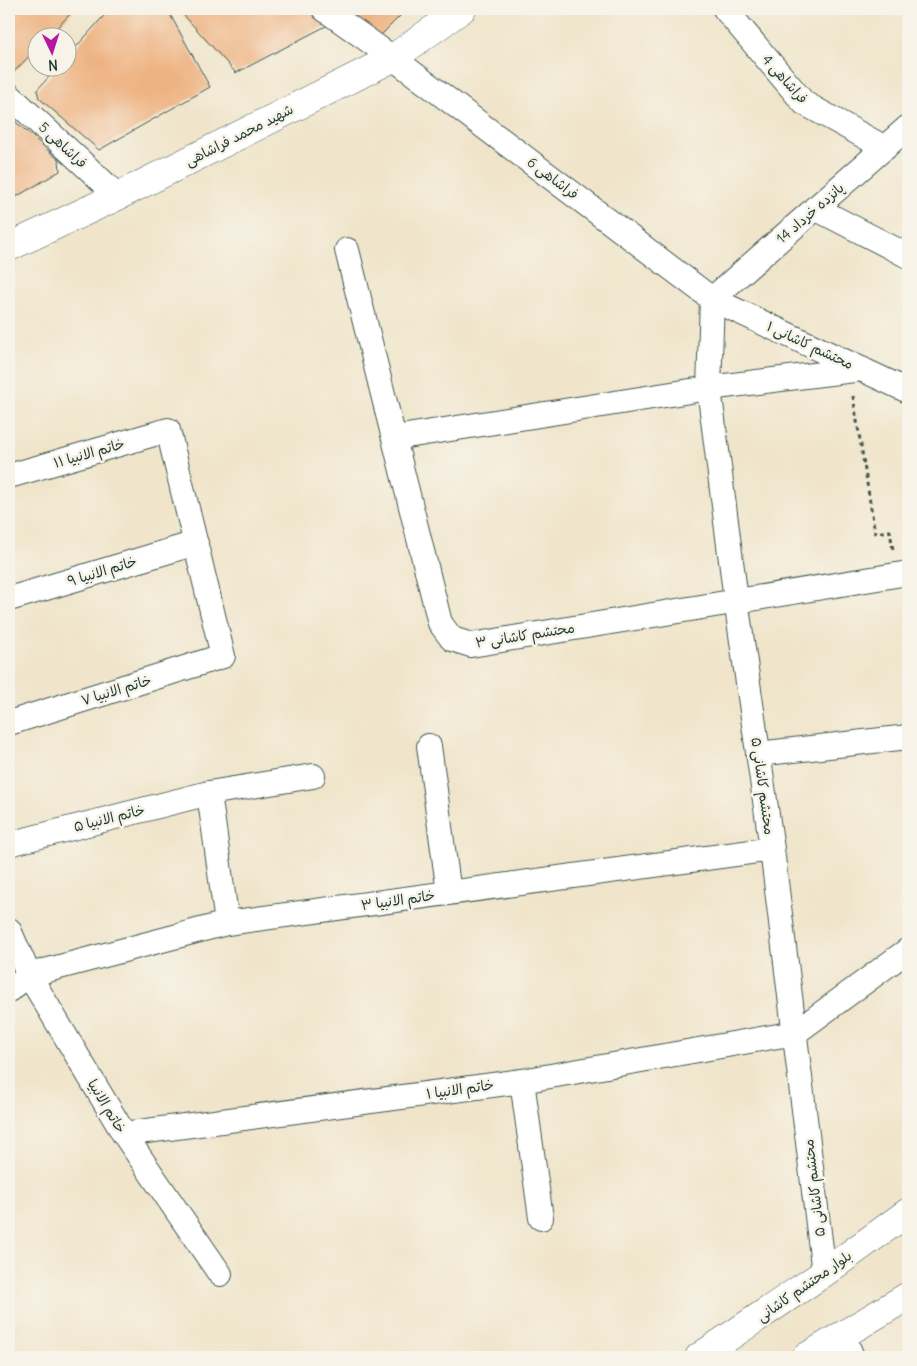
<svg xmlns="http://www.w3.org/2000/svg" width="917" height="1366" font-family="Delius,'Playpen Sans Arabic',sans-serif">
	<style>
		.building { fill: #eeb382 }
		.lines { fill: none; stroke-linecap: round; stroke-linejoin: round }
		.street-casing { stroke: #3e564b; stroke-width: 26 }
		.secondary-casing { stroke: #3e564b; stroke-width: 29 }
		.path { stroke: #3e564b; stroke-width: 3; stroke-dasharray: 4 4; stroke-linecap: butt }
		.street { stroke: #fff; stroke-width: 24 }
		.secondary { stroke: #fff; stroke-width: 28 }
		.labels { text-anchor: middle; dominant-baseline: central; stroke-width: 5; stroke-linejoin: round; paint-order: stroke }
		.street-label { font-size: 14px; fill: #1f3d34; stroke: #f7f3e8 }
	</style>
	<rect width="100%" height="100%" fill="#f7f3e8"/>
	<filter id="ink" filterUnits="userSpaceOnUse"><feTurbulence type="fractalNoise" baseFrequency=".02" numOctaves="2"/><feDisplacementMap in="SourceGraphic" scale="10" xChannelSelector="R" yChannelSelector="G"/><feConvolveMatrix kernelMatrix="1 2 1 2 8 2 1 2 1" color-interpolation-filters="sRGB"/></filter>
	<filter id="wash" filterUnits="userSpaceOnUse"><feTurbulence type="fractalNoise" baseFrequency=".0096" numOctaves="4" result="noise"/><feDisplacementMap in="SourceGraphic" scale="20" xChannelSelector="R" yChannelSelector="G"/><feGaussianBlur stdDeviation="1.12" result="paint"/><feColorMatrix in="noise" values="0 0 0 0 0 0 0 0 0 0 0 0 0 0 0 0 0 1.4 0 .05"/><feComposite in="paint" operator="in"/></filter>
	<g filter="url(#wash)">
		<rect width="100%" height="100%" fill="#f0e5cb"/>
		<g id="blocks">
			<path class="building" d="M 9,9 L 75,9 L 47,38 L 38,38 L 38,47 L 12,74 L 9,71 Z
				M 110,9 L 167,9 L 210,87 L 99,150 L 39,98 L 37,90 L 57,68 L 68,68 L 68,56 Z
				M 182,9 L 321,9 L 329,14 L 326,26 L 236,73 L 180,11 Z
				M 344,9 L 407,9 L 379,37 Z
				M 9,116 L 59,160 L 60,171 L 9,201 Z"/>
		</g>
	</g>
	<g filter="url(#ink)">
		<use href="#blocks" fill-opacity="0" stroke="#3e564b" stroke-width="1"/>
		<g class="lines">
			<g class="street-casing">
				<path id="street" d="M 324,9 L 393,58 L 712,299 L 908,391
					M 725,9 L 804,103 L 885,148
					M 9,95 L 118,196
					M 815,208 L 908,256
					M 347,250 L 440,623 L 452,639 L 471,645 L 908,573
					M 712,299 L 709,388 L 736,600 L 772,849 L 824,1273
					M 712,299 L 908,127
					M 394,438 L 709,388 L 862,369
					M 9,476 L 168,430 L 223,656 L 9,723
					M 9,599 L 196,543
					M 429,746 L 449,893
					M 758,754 L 908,737
					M 209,793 L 227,923
					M 9,844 L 209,793 L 313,776
					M 9,930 L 29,975 L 124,1134 L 220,1274
					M 9,990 L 29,975 L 227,923 L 772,849
					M 522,1081 L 541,1218
					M 124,1134 L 522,1081 L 795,1033 L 908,950
					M 843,1334 L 852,1357"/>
			</g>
			<g class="secondary-casing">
				<path id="secondary" d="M 9,247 L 118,196 L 393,58 L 462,9
					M 699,1357 L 824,1273 L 908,1212
					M 806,1357 L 908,1296"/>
			</g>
			<path class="path" d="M 853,396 L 875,533 L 890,531 L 893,550
				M 908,497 L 907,506 L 908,516"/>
			<use href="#street" class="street"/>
			<use href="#secondary" class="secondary"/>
		</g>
	</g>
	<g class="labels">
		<g class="street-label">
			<text transform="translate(785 79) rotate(48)">فراشاهی 4</text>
			<text transform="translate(239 135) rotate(-27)">شهید محمد فراشاهی</text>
			<text transform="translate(63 145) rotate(43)">فراشاهی 5</text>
			<text transform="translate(553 178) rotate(37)">فراشاهی 6</text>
			<text transform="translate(810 213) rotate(-41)">پانزده خرداد 14</text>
			<text transform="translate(810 345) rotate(25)">محتشم کاشانی ۱</text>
			<text transform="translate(89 453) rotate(-16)">خاتم الانبیا ۱۱</text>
			<text transform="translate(102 571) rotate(-17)">خاتم الانبیا ۹</text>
			<text transform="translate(525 635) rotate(-9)">محتشم کاشانی ۳</text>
			<text transform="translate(116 690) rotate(-17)">خاتم الانبیا ۷</text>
			<text transform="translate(763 786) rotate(82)">محتشم کاشانی ۵</text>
			<text transform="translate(109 818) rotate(-14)">خاتم الانبیا ۵</text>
			<text transform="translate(398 900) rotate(-8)">خاتم الانبیا ۳</text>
			<text transform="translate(460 1089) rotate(-8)">خاتم الانبیا ۱</text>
			<text transform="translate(107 1106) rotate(59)">خاتم الانبیا</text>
			<text transform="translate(814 1188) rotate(-97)">محتشم کاشانی ۵</text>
			<text transform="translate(804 1286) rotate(-35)">بلوار محتشم کاشانی</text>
		</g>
	</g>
	<rect width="917" height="1366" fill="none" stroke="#f7f3e8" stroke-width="30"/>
	<g transform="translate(52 52) rotate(176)"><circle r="24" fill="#f7f3e8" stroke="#a1aaa0"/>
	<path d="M0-4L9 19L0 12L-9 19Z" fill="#b5179e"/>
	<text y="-8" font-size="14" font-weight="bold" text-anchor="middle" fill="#1f3d34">N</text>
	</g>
</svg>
